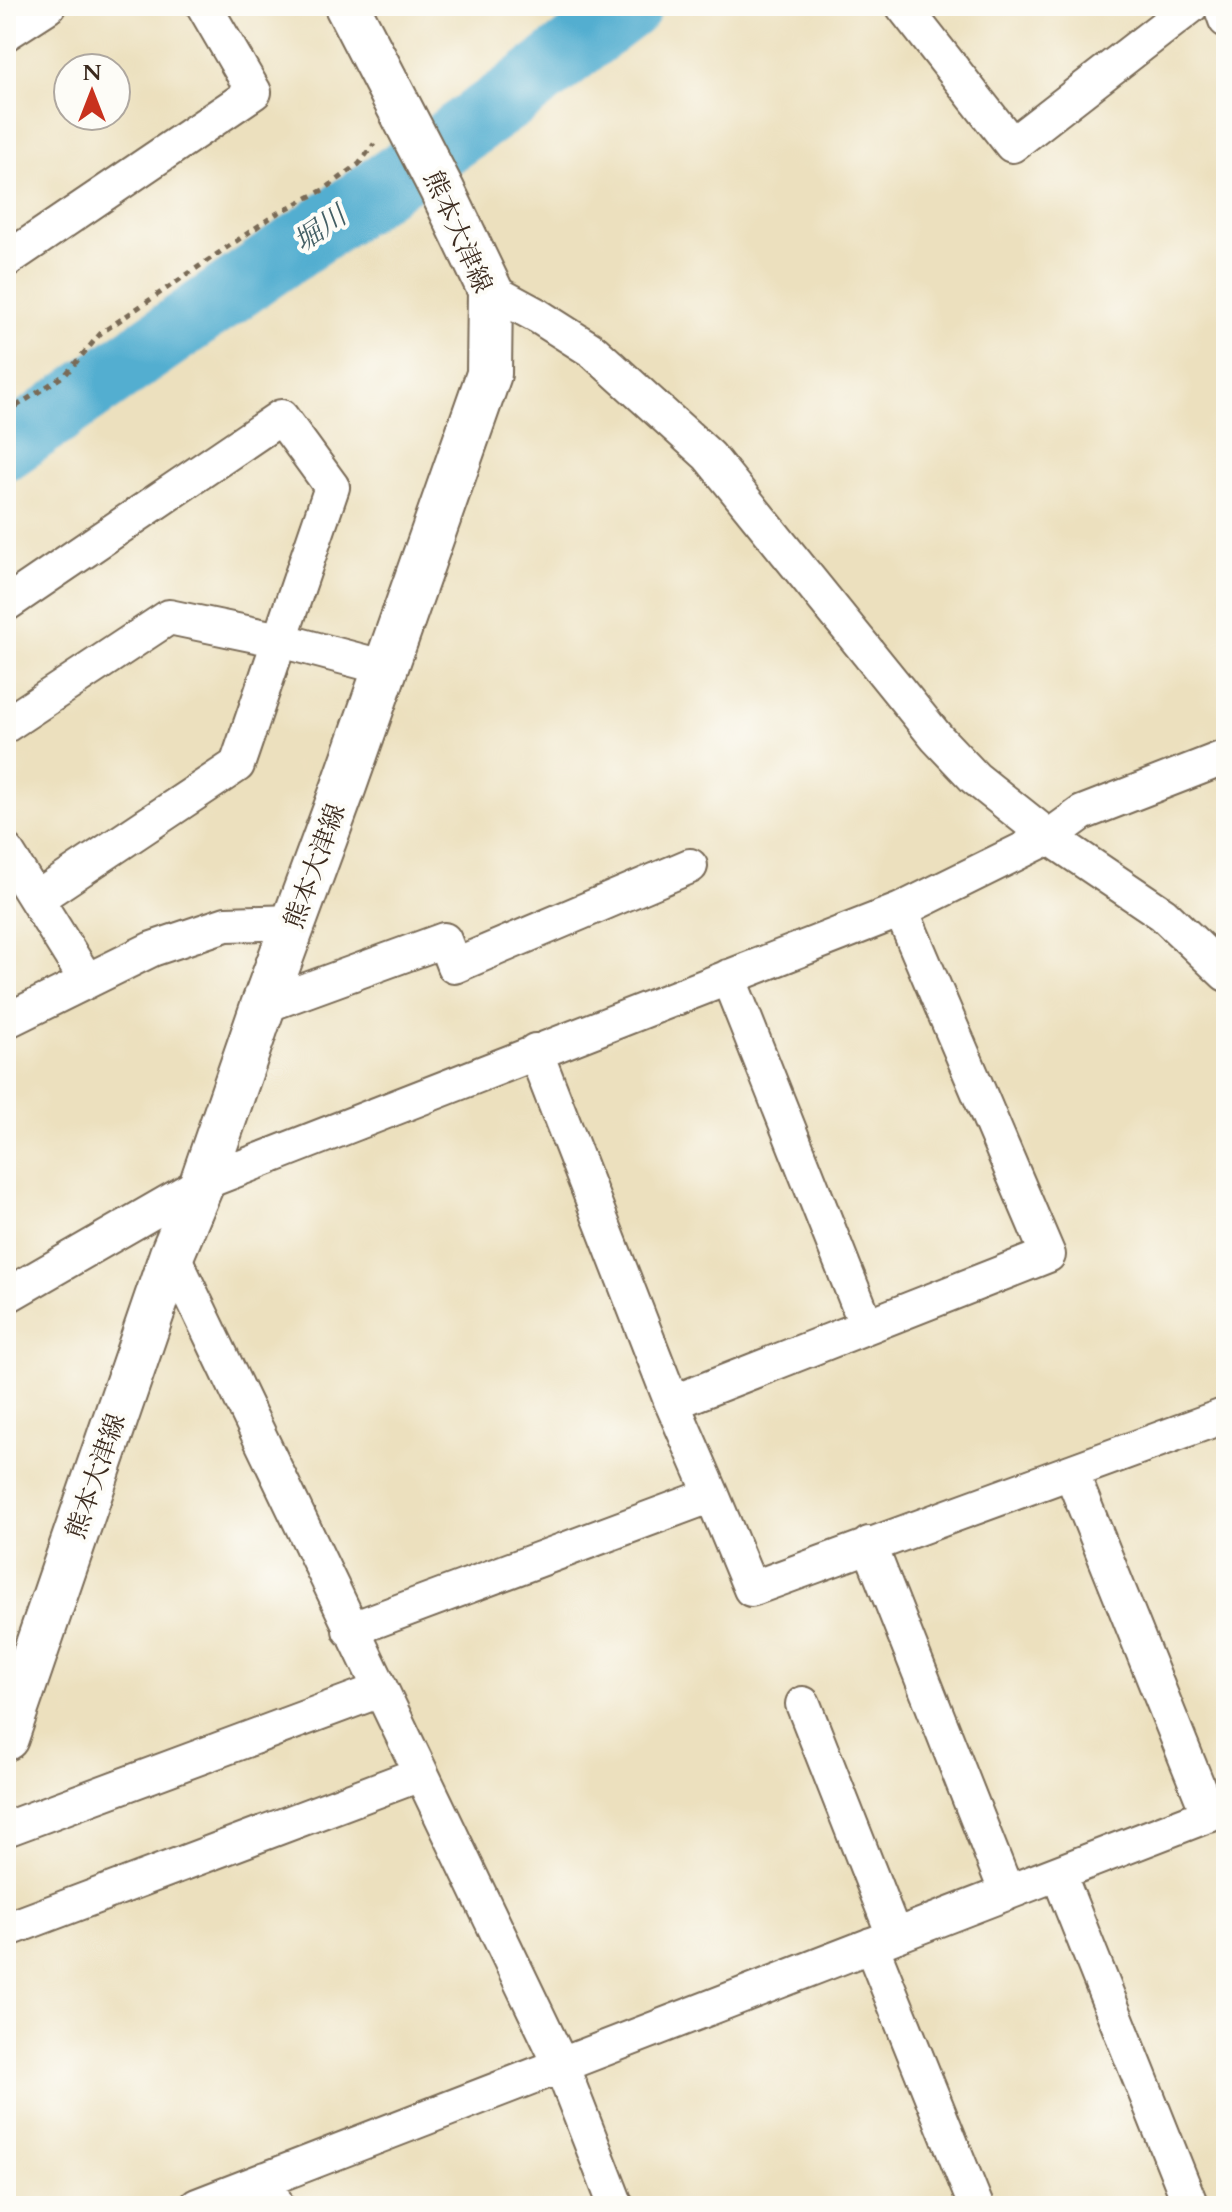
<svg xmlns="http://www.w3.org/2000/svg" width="1232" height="2212" font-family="Cardo,'Noto Serif JP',serif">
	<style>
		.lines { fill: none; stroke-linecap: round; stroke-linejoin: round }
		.river { stroke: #52aed0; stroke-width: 64 }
		.minor-casing { stroke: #796a56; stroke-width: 38 }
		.major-casing { stroke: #796a56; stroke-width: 48 }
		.path { stroke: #796a56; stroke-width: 5; stroke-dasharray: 6 6; stroke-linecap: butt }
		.minor { stroke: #fff; stroke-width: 34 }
		.major { stroke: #fff; stroke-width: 44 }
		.labels { text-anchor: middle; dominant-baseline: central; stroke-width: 8; stroke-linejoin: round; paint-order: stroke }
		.street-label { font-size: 26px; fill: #3b2a1e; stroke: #fdfcf7 }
		.water-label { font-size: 28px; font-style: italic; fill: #445f65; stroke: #fdfcf7 }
	</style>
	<rect width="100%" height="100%" fill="#fdfcf7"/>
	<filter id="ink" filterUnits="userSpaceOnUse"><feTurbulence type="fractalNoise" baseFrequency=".0125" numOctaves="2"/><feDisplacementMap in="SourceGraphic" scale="16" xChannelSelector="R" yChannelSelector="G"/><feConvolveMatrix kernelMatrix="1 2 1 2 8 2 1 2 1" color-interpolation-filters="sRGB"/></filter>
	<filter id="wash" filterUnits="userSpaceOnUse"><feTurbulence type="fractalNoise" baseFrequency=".006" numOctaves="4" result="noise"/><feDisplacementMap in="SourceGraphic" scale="32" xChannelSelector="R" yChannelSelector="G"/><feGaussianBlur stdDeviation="1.8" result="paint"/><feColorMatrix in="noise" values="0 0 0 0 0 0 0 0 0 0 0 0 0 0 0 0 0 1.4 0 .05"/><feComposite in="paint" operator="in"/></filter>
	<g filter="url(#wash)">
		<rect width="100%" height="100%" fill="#ece0be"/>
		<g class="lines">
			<path class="river" d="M 6,448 L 514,95 L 630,6"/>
		</g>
	</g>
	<g filter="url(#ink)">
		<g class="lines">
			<g class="minor-casing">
				<path id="minor" d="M 903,6 L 1012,145 L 1191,6
					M 1221,6 L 1226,20
					M 6,33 L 48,6
					M 6,260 L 254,92 L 204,6
					M 490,290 L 538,316 L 593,351 L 709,456 L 937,738 L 975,778 L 1049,837 L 1163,914 L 1226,974
					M 6,604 L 281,417 L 332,487 L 237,765 L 36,899
					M 6,725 L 169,617 L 280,640 L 386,668
					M 6,851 L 87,981
					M 728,977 L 866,1324
					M 263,1006 L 444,940 L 454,966 L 690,866
					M 6,1021 L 152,949 L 226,924 L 295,922
					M 535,1051 L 672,1403 L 712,1495
					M 172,1254 L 561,2065 L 616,2206
					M 6,1296 L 202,1183 L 901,910 L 1049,837 L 1082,813 L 1226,757
					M 672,1403 L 1048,1255 L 901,910
					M 1071,1472 L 1209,1815
					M 869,1544 L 1007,1893
					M 350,1630 L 712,1495 L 751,1589 L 1226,1415
					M 803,1704 L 894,1935
					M 6,1829 L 380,1690
					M 1058,1873 L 1191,2206
					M 6,1930 L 420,1774
					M 871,1945 L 976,2206
					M 266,2179 L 276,2206
					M 197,2206 L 1226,1808"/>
			</g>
			<g class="major-casing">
				<path id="major" d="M 6,1738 L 172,1254 L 202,1183 L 263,1006 L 343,789 L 489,374 L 490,290 L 442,190 L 347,6"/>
			</g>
			<path class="path" d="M 6,413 L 66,374 L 101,333 L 276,214 L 325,189 L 359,164 L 374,144"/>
			<use href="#minor" class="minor"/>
			<use href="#major" class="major"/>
		</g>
	</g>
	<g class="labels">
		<g class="street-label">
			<text transform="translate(458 232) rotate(66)">熊本大津線</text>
			<text transform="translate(315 866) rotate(-70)">熊本大津線</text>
			<text transform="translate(96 1476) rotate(-71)">熊本大津線</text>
		</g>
		<g class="water-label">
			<text transform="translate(320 229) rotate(-35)">堀川</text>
		</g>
	</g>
	<rect width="1232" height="2212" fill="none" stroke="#fdfcf7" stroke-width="32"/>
	<g transform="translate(92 92)"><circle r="38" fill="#fdfcf7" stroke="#afa8a0" stroke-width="2"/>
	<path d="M0-6L14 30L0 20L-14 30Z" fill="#c8321e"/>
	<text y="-12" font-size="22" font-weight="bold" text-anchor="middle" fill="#3b2a1e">N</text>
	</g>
</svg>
